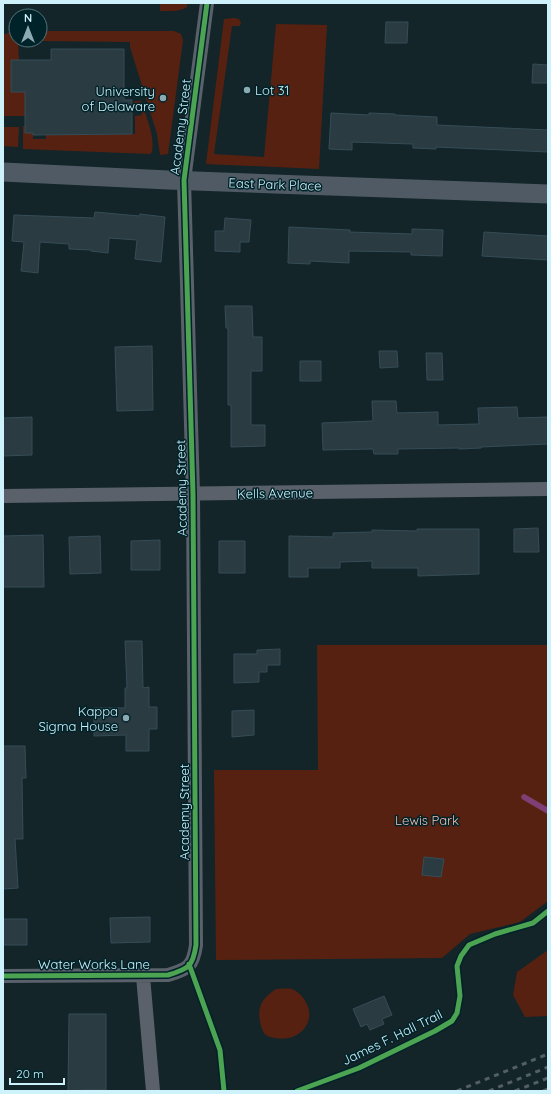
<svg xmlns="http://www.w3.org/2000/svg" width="551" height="1094" font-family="Quicksand,sans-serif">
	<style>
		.green { fill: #572111 }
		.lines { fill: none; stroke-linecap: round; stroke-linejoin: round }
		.stream { stroke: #803f74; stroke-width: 5.5 }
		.building { fill: #2a3b42; stroke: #354d57 }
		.street { stroke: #5a616a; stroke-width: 14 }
		.secondary { stroke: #4f5a64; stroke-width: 19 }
		.rail { stroke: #545f65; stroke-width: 3; stroke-dasharray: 5 5; stroke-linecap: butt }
		.cycleway-casing { stroke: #002229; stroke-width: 8 }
		.cycleway { stroke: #4ca352; stroke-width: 5 }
		.poi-dot { fill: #8caab2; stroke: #002229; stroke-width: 1.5 }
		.labels { text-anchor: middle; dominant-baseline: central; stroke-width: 3; stroke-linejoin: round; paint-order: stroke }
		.poi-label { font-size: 13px; fill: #cdf2fc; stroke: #002229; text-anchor: end }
		.street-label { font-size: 13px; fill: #cdf2fc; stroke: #002229 }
		.park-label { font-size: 13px; fill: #f4c2b4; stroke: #002229 }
	</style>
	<rect width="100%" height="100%" fill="#132529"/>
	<path class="green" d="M 160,3 L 187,3 L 187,7 C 179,12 169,11 160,11 Z
		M 234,18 L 239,19 L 241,23 L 240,26 L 232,26 L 214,154 L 264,157 L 276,24 L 327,25 L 319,169 L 206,164 L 224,19 Z
		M 41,31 L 174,31 L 181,34 L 183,40 L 168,154 L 160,155 L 157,134 L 130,47 L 130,42 L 41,41 Z
		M 10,32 L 16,32 L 16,40 L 21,40 L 21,41 L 18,42 L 19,60 L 11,60 L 11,92 L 35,92 L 25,116 L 3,116 L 3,35 Z
		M 134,101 L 141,101 C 146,117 155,135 152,152 L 150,154 L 23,149 L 23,126 L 25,126 L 33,133 L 33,139 L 46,139 L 46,133 L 50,133 L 50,135 L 135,134 L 135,116 L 142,115 L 141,107 L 135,107 Z
		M 3,127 L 19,127 L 18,147 L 3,146 Z
		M 317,645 L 548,645 L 548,901 L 520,922 L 470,934 L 442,958 L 216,960 L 214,770 L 318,770 Z
		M 548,950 L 548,1016 L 525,1017 L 513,995 L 517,972 Z
		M 276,989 C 281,989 287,988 292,989 C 297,991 301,995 304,999 C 319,1020 300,1043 275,1038 C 271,1037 267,1037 264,1033 C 262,1030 261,1026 260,1022 C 257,1005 263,998 276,989 Z"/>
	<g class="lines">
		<path class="stream" d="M 524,797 L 548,811"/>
	</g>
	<path class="building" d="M 386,22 L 408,22 L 407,43 L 385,43 Z
		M 51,49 L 124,49 L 124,100 L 132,100 L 132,134 L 33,135 L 33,133 L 25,133 L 25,92 L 11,92 L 11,60 L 51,60 Z
		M 533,64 L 548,65 L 548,83 L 532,83 Z
		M 331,113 L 369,115 L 369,113 L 395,114 L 395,115 L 437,117 L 437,125 L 548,130 L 548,152 L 436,147 L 436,149 L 413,148 L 413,144 L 352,142 L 352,150 L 329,149 Z
		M 95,212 L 139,216 L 140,214 L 165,217 L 161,262 L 135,259 L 137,240 L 109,238 L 108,253 L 91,251 L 91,250 L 69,249 L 69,244 L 40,242 L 38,273 L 21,271 L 24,242 L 12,241 L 14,215 L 94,218 Z
		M 225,218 L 251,220 L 249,242 L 240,242 L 240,252 L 215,251 L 215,231 L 224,231 Z
		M 289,227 L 350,230 L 350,232 L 412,234 L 412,229 L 443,230 L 442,256 L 411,255 L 411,252 L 349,251 L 349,263 L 310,261 L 310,264 L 288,263 Z
		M 484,232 L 548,236 L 548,260 L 482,256 Z
		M 225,306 L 252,306 L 253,337 L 262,337 L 262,371 L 251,371 L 251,425 L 265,425 L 265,446 L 231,447 L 231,405 L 228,405 L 228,328 L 226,328 Z
		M 152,346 L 153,410 L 117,411 L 115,347 Z
		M 379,351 L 397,351 L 398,367 L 380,368 Z
		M 426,353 L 442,353 L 443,380 L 427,380 Z
		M 300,361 L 321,361 L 321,381 L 300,381 Z
		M 372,401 L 396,401 L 397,413 L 438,412 L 438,425 L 479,424 L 478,408 L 517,407 L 518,418 L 548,417 L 548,444 L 481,447 L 481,448 L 459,449 L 459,448 L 398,449 L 398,454 L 374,454 L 373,449 L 323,450 L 322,423 L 373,421 Z
		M 32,417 L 32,455 L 3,456 L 3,418 Z
		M 538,528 L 539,552 L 514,552 L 514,529 Z
		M 417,529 L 479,529 L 479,574 L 418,576 L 418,568 L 372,568 L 372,561 L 340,562 L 340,568 L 308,568 L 308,577 L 289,577 L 289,536 L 333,537 L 333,533 L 372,532 L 372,530 L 417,531 Z
		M 43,535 L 44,587 L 3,587 L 3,536 Z
		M 100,536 L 101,573 L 70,574 L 69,537 Z
		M 160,540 L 160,570 L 131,570 L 131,541 Z
		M 219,541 L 245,541 L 245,573 L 219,573 Z
		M 125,641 L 142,641 L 143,688 L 149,687 L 149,707 L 157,707 L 157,729 L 149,729 L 149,751 L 126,751 L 126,735 L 94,736 L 94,708 L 125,708 L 125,688 L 127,688 Z
		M 280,649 L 280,665 L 267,665 L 267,672 L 259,672 L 259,682 L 234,683 L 234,654 L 257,654 L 257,650 Z
		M 254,710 L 254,735 L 232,737 L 232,711 Z
		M 3,746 L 25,746 L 26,778 L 22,778 L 23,839 L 15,839 L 18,888 L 3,889 Z
		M 424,857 L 444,859 L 441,877 L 422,875 Z
		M 150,917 L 150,942 L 111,943 L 110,918 Z
		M 3,919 L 27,919 L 27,945 L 3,945 Z
		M 384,996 L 392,1015 L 382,1019 L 384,1024 L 370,1030 L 367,1024 L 361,1027 L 353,1009 Z
		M 69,1014 L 106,1014 L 106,1090 L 83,1090 L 83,1091 L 68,1091 Z"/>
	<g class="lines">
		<path class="street" d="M 3,496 L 548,489
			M 3,976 L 168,975 C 189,969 193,966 196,945 L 193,494 L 184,180 L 207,3
			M 143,976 L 153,1091"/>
		<path class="secondary" d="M 3,172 L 168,180 L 548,194"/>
		<path class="rail" d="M 457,1091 L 548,1054
			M 489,1091 L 548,1067
			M 515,1091 L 548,1078
			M 543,1091 L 548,1089"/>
		<g class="cycleway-casing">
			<path id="cycleway" d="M 189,964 L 220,1050 L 224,1091
				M 3,976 L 168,975 C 189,969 193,966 196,945 L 193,494 L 184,180 L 207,3
				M 297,1091 L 359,1068 L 435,1031 L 452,1021 L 457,1013 L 460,996 L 457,966 L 461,956 L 469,945 L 495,934 L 533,923 L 548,911"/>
		</g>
		<use href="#cycleway" class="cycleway"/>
	</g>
	<g class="poi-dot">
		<circle cx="247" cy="90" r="4"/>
		<circle cx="163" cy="98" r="4"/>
		<circle cx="126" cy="718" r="4"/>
	</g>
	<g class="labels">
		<g class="poi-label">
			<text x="255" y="90" text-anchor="start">Lot 31</text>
			<text x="155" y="91">University<tspan x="155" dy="15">of Delaware</tspan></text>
			<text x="118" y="711">Kappa<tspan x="118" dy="15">Sigma House</tspan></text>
		</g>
		<g class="street-label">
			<text transform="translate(180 127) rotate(-83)">Academy Street</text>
			<text transform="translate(275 184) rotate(2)">East Park Place</text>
			<text transform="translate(181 488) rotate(-91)">Academy Street</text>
			<text transform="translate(275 493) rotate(-1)">Kells Avenue</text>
			<text transform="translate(184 812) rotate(-90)">Academy Street</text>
			<text x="94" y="964">Water Works Lane</text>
			<text transform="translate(392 1037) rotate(-26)">James F. Hall Trail</text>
		</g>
		<g class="park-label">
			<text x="427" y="820">Lewis Park</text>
		</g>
	</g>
	<rect width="551" height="1094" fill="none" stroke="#cdf2fc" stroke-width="8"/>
	<g transform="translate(28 28)"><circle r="19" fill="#002229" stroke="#52757d"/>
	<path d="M0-3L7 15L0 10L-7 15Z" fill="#8caab2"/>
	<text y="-6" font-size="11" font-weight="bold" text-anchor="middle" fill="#cdf2fc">N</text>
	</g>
	<path d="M10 1078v6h54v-6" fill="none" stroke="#cdf2fc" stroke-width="2"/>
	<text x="16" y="1078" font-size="12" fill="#cdf2fc" stroke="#002229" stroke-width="3" paint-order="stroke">20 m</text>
</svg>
